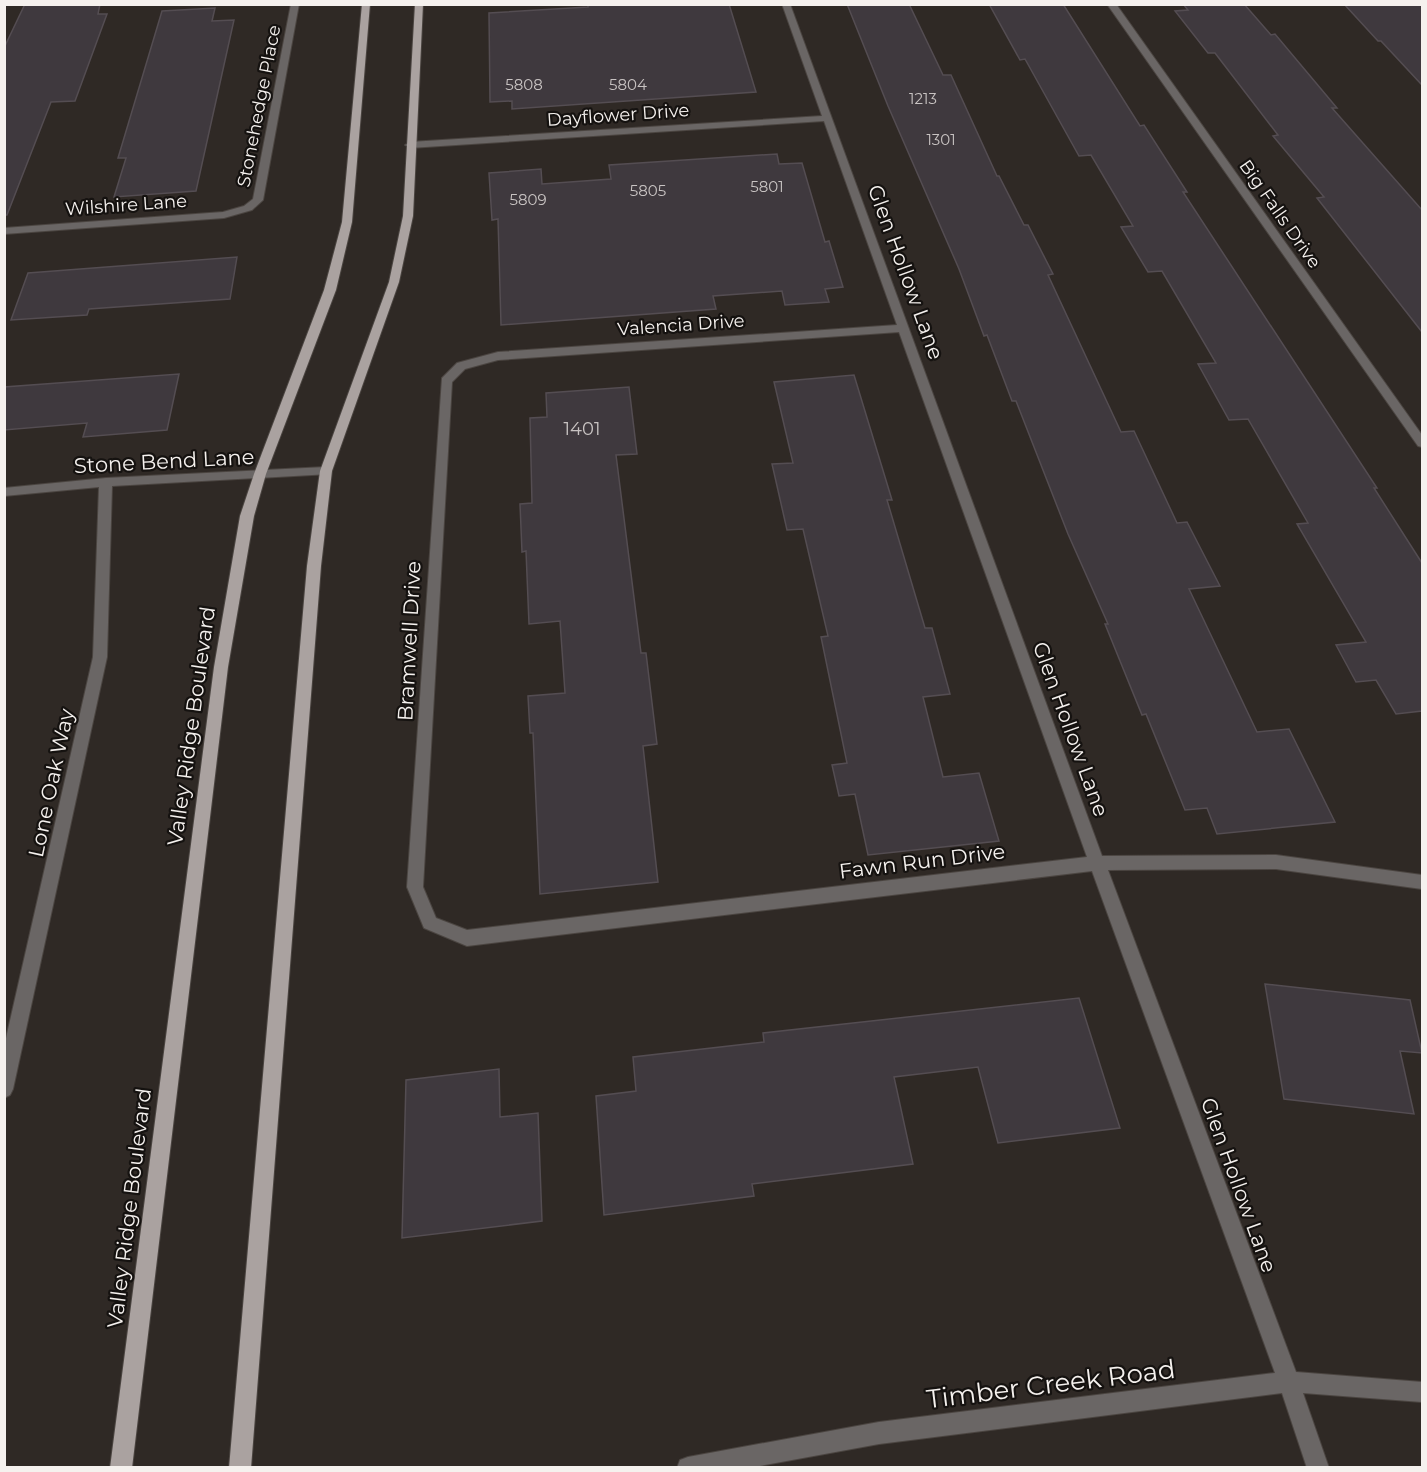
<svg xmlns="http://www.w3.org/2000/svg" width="1427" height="1472" font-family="Montserrat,sans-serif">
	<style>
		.building { fill: #3f393e; stroke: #544d52; stroke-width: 1.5 }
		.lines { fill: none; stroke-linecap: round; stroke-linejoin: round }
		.minor-casing { stroke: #4b4541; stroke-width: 2 }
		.major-casing { stroke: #4b4541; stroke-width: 2 }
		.minor { fill: #6a6665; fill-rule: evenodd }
		.major { fill: #aaa2a0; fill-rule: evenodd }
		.labels { text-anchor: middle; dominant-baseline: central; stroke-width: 4.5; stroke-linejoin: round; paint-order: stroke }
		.far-number-label { font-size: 15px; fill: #c8c3c2 }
		.far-street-label { font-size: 18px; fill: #f5f1ee; stroke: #151210 }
		.number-label { font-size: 18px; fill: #c8c3c2 }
		.street-label { font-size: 21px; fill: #f5f1ee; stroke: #151210 }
		.near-street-label { font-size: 26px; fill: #f5f1ee; stroke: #151210 }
	</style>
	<rect width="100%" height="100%" fill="#2f2925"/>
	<path class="building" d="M 25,4 L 100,4 L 98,14 L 107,14 L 75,101 L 51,102 L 7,215 L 4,215 L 4,48 Z
		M 588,4 L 729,4 L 756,92 L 512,109 L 512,101 L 490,102 L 489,13 L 588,7 Z
		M 847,4 L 909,4 L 943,75 L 951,75 L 997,176 L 999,176 L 1024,225 L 1028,225 L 1053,274 L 1048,275 L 1121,432 L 1134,431 L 1177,523 L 1187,522 L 1220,586 L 1189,589 L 1257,732 L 1289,729 L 1335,822 L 1217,834 L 1207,808 L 1185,810 L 1146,714 L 1142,715 L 1105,624 L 1108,624 L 1068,534 L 1016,401 L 1012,401 L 987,335 L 984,336 L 959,269 L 888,106 Z
		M 989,4 L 1063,4 L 1140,126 L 1144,125 L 1187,192 L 1183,192 L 1377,488 L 1374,488 L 1422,563 L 1422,711 L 1396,714 L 1376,680 L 1356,682 L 1336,645 L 1366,642 L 1297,524 L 1308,523 L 1248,419 L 1229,420 L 1198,364 L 1216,363 L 1162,271 L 1148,272 L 1121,227 L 1133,226 L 1091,155 L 1079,156 L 1025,59 L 1020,60 Z
		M 1183,4 L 1244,4 L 1271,35 L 1275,34 L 1337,108 L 1332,108 L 1422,210 L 1422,332 L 1317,198 L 1324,197 L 1273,136 L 1278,135 L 1215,53 L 1208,53 L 1175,11 L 1188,10 Z
		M 1344,4 L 1422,4 L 1422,85 L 1381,41 L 1378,41 Z
		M 215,8 L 212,21 L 234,20 L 196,191 L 114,197 L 126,158 L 118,158 L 162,11 Z
		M 777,154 L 779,164 L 802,163 L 825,242 L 829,241 L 843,287 L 825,289 L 829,302 L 785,305 L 782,291 L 713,296 L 716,309 L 501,325 L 498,219 L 492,220 L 489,173 L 541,169 L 542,184 L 611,179 L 609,165 Z
		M 237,257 L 230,299 L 89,309 L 87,315 L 11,320 L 28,273 Z
		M 179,374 L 167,430 L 83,437 L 87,423 L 4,430 L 4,387 Z
		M 854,375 L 892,500 L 887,500 L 925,628 L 932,628 L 950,694 L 923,697 L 943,777 L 979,773 L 999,841 L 868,855 L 855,794 L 839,796 L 832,765 L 847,763 L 821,637 L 828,636 L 803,529 L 787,530 L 772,464 L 793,463 L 774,382 Z
		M 629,387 L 637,454 L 616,455 L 641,653 L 646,653 L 657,744 L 643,746 L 658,882 L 540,894 L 533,733 L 530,733 L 528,696 L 565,693 L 560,621 L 529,624 L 526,551 L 522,552 L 520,504 L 532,503 L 530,418 L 547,417 L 546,393 Z
		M 1265,984 L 1410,1000 L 1422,1053 L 1400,1051 L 1414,1114 L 1284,1099 Z
		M 1079,998 L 1120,1128 L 998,1143 L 978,1067 L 894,1077 L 913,1164 L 752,1184 L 754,1196 L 604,1215 L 596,1096 L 636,1091 L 633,1057 L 764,1042 L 763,1033 Z
		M 499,1069 L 500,1117 L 538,1113 L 542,1221 L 402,1238 L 406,1080 Z"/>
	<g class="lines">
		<g class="minor-casing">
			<path id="minor" d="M 291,4 L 299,4 L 263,200 L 252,210 L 224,218 L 4,234 L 4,228 L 223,212 L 244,206 L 253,199 Z
				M 782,4 L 790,4 L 1102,856 L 1276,855 L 1422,875 L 1422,889 L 1276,869 L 1108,870 L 1296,1372 L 1422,1382 L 1422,1402 L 1303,1393 L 1329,1468 L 1307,1468 L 1282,1393 L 879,1444 L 749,1468 L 677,1468 L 680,1460 L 688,1457 L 879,1422 L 1275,1373 L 1092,871 L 467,946 L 424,928 L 407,887 L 442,378 L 457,363 L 498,352 L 897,325 L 824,121 L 410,148 L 405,145 L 410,142 L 822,116 ZM 899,332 L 1087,857 L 467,930 L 436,918 L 423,887 L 452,382 L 465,369 L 498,360 Z
				M 1107,4 L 1116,4 L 1422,435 L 1422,447 L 1418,446 Z
				M 326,467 L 330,468 L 332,471 L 330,474 L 112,486 L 107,657 L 13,1089 L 10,1095 L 4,1098 L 4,1047 L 93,657 L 99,487 L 4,496 L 4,488 L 106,478 Z"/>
		</g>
		<g class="major-casing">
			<path id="major" d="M 362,4 L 370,4 L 352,222 L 336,290 L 266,474 L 254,516 L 228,667 L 132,1468 L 110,1468 L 214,667 L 240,516 L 254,474 L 324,290 L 342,222 Z
				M 415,4 L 423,4 L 413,216 L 399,282 L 332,471 L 321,566 L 251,1468 L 229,1468 L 307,566 L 320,471 L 389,282 L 403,216 Z"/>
		</g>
		<use href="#minor" class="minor"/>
		<use href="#major" class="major"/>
	</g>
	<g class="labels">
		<g class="far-number-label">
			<text x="524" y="84">5808</text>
			<text x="628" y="84">5804</text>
			<text x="923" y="98">1213</text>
			<text x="941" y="139">1301</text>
			<text x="767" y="186">5801</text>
			<text x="648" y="190">5805</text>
			<text x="528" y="199">5809</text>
		</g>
		<g class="far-street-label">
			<text transform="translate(259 106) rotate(-79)">Stonehedge Place</text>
			<text transform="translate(618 115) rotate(-4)">Dayflower Drive</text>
			<text transform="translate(126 205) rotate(-4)">Wilshire Lane</text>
			<text transform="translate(1280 214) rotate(55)">Big Falls Drive</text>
			<text transform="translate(681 325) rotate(-4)">Valencia Drive</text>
		</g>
		<g class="number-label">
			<text x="582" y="429">1401</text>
		</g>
		<g class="street-label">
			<text transform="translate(906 272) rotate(70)">Glen Hollow Lane</text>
			<text transform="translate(164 461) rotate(-3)">Stone Bend Lane</text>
			<text transform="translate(409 641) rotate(-87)">Bramwell Drive</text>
			<text transform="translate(191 726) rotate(-82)">Valley Ridge Boulevard</text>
			<text transform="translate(1071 729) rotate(70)">Glen Hollow Lane</text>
			<text transform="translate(51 783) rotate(-78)">Lone Oak Way</text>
			<text transform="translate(922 861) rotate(-7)">Fawn Run Drive</text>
			<text transform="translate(1239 1185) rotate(70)">Glen Hollow Lane</text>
			<text transform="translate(129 1208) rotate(-83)">Valley Ridge Boulevard</text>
		</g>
		<g class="near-street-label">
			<text transform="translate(1051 1384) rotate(-7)">Timber Creek Road</text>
		</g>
	</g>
	<rect width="1427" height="1472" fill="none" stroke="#f5f1ee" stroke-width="12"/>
</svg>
